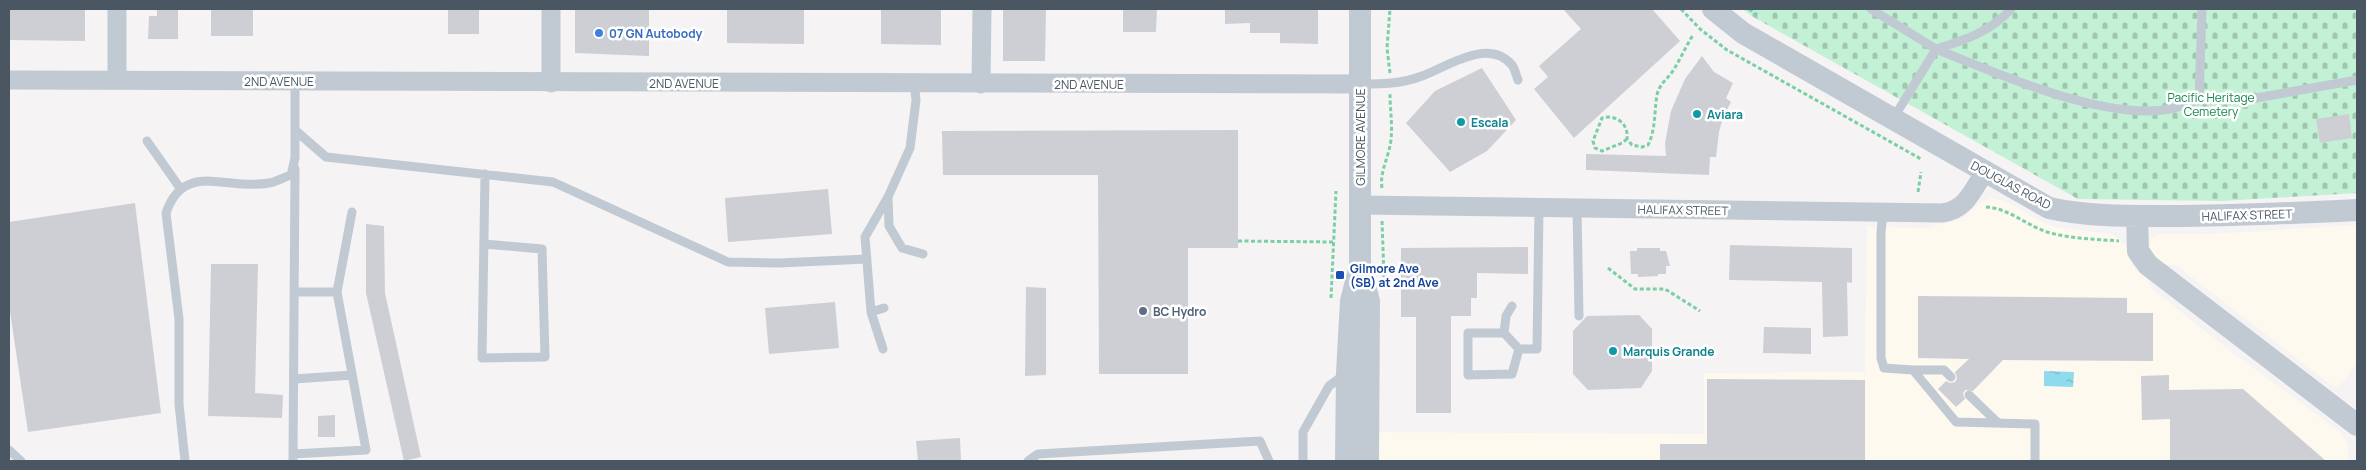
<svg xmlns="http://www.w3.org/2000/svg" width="2366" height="470" font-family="Manrope,sans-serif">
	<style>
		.commercial { fill: #fdf9ef }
		.cemetery { fill: url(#cemetery-stones) }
		.water { fill: url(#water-ripples) }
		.building { fill: #cdcfd5 }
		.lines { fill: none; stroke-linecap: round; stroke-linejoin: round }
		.path { stroke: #7ad0a6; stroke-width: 3; stroke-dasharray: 4 2.5; stroke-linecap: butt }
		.service { stroke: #c1cad2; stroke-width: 9 }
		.minor { stroke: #c1cad2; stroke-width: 19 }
		.tertiary { stroke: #c1cad2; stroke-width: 22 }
		.shop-dot { fill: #3f7fe0; stroke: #fff; stroke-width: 2 }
		.culture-dot { fill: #0f9aa8; stroke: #fff; stroke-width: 2 }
		.transit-dot { fill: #1a4fb4; stroke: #fff; stroke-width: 2 }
		.service-dot { fill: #5c6f8a; stroke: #fff; stroke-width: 2 }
		.labels { text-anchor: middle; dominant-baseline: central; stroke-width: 5; stroke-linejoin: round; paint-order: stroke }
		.shop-label { font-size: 12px; font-weight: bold; fill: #366cbe; stroke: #fff; text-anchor: start }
		.street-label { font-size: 12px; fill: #4a5661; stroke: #fff }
		.park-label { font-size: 12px; fill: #17864f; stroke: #fff }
		.culture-label { font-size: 12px; font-weight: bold; fill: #0d838f; stroke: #fff; text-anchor: start }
		.transit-label { font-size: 12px; font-weight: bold; fill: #164399; stroke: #fff; text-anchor: start }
		.service-label { font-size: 12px; font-weight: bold; fill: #4e5e75; stroke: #fff; text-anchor: start }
	</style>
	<defs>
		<pattern id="cemetery-stones" width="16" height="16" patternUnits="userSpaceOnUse" patternTransform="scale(1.25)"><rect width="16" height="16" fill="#c3f1d5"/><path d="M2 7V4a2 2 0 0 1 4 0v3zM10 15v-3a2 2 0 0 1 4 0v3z" fill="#a0c6b0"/></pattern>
		<pattern id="water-ripples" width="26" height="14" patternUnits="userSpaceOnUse" patternTransform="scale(1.25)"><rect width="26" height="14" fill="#90daee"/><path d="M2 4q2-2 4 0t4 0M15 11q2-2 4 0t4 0" fill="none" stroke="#78b4c4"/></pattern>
	</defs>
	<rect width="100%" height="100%" fill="#f5f3f3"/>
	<path class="commercial" d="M 1992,198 L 2005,201 L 2038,220 L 2056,227 L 2111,234 L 2119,238 L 2125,245 L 2133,266 L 2148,280 L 2151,288 L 2225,347 L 2340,432 L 2348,445 L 2348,461 L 1375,461 L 1378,432 L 1704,434 L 1704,373 L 1865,372 L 1867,227 L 1932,228 L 1941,223 L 1961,220 L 1979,203 Z
		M 2357,225 L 2357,362 L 2343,382 L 2337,386 L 2330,384 L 2177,266 L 2164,264 L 2153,255 L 2149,248 L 2151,239 L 2161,234 L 2210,234 Z"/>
	<path class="cemetery" d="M 1742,9 L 2357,9 L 2357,193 L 2222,201 L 2078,199 L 1755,18 Z"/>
	<path class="water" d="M 2044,371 L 2074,372 L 2073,387 L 2044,386 Z"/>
	<path class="building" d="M 9,9 L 85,9 L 85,41 L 9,40 Z
		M 157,9 L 178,9 L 178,39 L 148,39 L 149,16 L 157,16 Z
		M 211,9 L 253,9 L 253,36 L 211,36 Z
		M 448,9 L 479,9 L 479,34 L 448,34 Z
		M 575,9 L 649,9 L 649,56 L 575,53 Z
		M 727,9 L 804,9 L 804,44 L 727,43 Z
		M 881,9 L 941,9 L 941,45 L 881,44 Z
		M 1003,9 L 1046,9 L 1045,61 L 1003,61 Z
		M 1123,9 L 1157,9 L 1156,32 L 1123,32 Z
		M 1225,9 L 1318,9 L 1318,44 L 1280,43 L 1280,33 L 1250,33 L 1250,23 L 1225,24 Z
		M 1563,9 L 1652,9 L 1680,41 L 1574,138 L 1534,89 L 1548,77 L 1539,66 L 1581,29 Z
		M 1702,56 L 1714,72 L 1733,83 L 1726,98 L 1731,102 L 1723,117 L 1719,132 L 1716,157 L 1710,157 L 1709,175 L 1586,170 L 1586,154 L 1666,156 L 1665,143 L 1671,111 L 1685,79 Z
		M 1482,68 L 1516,120 L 1487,151 L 1450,172 L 1406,123 L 1435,91 Z
		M 2349,114 L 2352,138 L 2320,143 L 2316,119 Z
		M 1238,130 L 1238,248 L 1188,248 L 1188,374 L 1099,374 L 1098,175 L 943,175 L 942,131 Z
		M 828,189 L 832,234 L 728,242 L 725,198 Z
		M 135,203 L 161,413 L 28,432 L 9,305 L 9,222 Z
		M 366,224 L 384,226 L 385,293 L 421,457 L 404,461 L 366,293 Z
		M 1730,245 L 1852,248 L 1852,283 L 1847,282 L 1848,336 L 1823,337 L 1822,282 L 1729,280 Z
		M 1528,247 L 1528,274 L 1477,273 L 1477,298 L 1471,298 L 1471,316 L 1451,316 L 1451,413 L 1416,413 L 1416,317 L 1401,317 L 1401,248 Z
		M 1637,248 L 1660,248 L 1660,251 L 1666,251 L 1670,266 L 1666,266 L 1666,274 L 1658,274 L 1658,276 L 1638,277 L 1638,274 L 1631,274 L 1630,251 L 1637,251 Z
		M 211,264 L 258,264 L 255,393 L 283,395 L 282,418 L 208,416 Z
		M 1026,287 L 1046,288 L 1046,375 L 1025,376 Z
		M 1918,296 L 2127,298 L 2127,313 L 2153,313 L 2153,361 L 2003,360 L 1973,391 L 1965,390 L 1963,394 L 1965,399 L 1956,407 L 1938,389 L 1946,381 L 1950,383 L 1955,382 L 1957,378 L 1955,372 L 1969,359 L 1918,358 Z
		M 835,302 L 839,348 L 769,354 L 765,308 Z
		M 1639,315 L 1652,329 L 1652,371 L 1641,388 L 1588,390 L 1573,374 L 1573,331 L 1587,316 Z
		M 1764,327 L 1811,328 L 1811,354 L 1763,353 Z
		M 2169,375 L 2169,390 L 2243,389 L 2326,461 L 2170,461 L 2170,419 L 2142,420 L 2141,376 Z
		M 1707,379 L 1865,380 L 1865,461 L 1660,461 L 1660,444 L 1707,444 Z
		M 335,415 L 335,437 L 318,437 L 318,416 Z
		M 960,438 L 961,461 L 918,461 L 916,441 Z"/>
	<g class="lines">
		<path class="path" d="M 1681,9 L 1700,29 L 1727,50 L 1921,159
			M 1749,9 L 1757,15
			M 1390,73 L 1387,48 L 1390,9
			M 1627,139 L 1622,143 L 1602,151 L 1595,148 L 1593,141 L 1602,118 C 1616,114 1629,124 1627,139 L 1632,145 L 1642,147 L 1648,145 C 1656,129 1654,112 1657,95 C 1659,84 1669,78 1674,69 C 1681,58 1686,46 1693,35
			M 1382,188 C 1380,173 1386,163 1389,150 C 1394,133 1390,111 1390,94
			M 1918,192 L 1921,172
			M 1986,207 C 2008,208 2026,225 2047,232 C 2071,239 2095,239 2119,241
			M 1382,221 L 1384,277
			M 1238,241 L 1334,242
			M 1608,268 L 1635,289 L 1665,289 L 1700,311
			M 1331,298 L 1336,191"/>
		<path class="service" d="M 1871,9 L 1936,49 L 1893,119
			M 2011,9 C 1990,32 1965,40 1936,49 C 1998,74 2104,121 2170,109 C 2179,107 2189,103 2199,100 L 2202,9
			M 1360,84 C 1382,84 1401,84 1422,76 C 1447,67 1488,37 1512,65 C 1515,69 1516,75 1518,80
			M 2199,100 L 2245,100 L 2357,80
			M 295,130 L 326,157 L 553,182 L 728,262 L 779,263 L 867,259
			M 147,141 L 180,188
			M 888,197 L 889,226 L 902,248 L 923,254
			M 1577,209 L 1579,316
			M 1883,212 L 1881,232 L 1881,358 L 1884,368 L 1913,370 L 1956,422 L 2035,424 L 2035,461
			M 484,244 L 542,249 L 545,357 L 482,358 L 485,174
			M 294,292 L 337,292
			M 871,312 L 884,308
			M 1504,333 L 1506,316 L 1512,306
			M 883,349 L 871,312 L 865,237 L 888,197 L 910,148 L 916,100 L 914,83
			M 1519,349 L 1512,374 L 1468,375 L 1468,333 L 1504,333 L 1519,349 L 1537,349 L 1539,208
			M 1913,370 L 1944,370 L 1951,377
			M 294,379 L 352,375
			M 1969,395 L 1998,423
			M 9,450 L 21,461
			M 293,454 L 366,450 L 337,292 L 352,212
			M 185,461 L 179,404 L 179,319 L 166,213 C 184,160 228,191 269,183 C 276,182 284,177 291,175 L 295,158 L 295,81
			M 293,461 L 295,169
			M 1028,461 L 1038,454 L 1260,441 L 1269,461
			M 1303,461 L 1303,432 L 1329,386 L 1344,375"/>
		<path class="minor" d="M 9,80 L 1360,84
			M 117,80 L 117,9
			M 551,83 L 551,9
			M 981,84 L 982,9
			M 1360,205 L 1942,213 C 1966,210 1973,190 1985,171"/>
		<path class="tertiary" d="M 1713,9 L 1743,33 L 2049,208 C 2090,217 2129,216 2171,216 C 2233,216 2295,213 2357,210
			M 2137,216 L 2138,251 L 2148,265 L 2357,425
			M 1360,267 L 1369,301 L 1368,461
			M 1346,461 L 1347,373 L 1351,301 L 1360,266 L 1360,9"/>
	</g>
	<circle class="shop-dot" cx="599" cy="33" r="5"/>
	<g class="culture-dot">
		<circle cx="1697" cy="114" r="5"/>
		<circle cx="1461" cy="122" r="5"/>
		<circle cx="1613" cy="351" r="5"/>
	</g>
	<rect class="transit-dot" x="1335" y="270" width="10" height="10" rx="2.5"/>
	<circle class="service-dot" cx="1143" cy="311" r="5"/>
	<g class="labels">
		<g class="shop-label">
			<text x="609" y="33">07 GN Autobody</text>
		</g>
		<g class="street-label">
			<text x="279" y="81">2ND AVENUE</text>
			<text x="684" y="83">2ND AVENUE</text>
			<text x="1089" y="84">2ND AVENUE</text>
			<text transform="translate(1360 137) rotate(-90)">GILMORE AVENUE</text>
			<text transform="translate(2011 185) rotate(28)">DOUGLAS ROAD</text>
			<text transform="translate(1683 210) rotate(1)">HALIFAX STREET</text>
			<text transform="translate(2247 215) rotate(-2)">HALIFAX STREET</text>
		</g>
		<g class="park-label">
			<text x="2211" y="97">Pacific Heritage<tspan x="2211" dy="14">Cemetery</tspan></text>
		</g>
		<g class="culture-label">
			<text x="1707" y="114">Aviara</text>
			<text x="1471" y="122">Escala</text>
			<text x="1623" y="351">Marquis Grande</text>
		</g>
		<g class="transit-label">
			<text x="1350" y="268">Gilmore Ave<tspan x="1350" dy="14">(SB) at 2nd Ave</tspan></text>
		</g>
		<g class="service-label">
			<text x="1153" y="311">BC Hydro</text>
		</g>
	</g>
	<rect width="2366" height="470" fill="none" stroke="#4a5661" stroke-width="20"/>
</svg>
